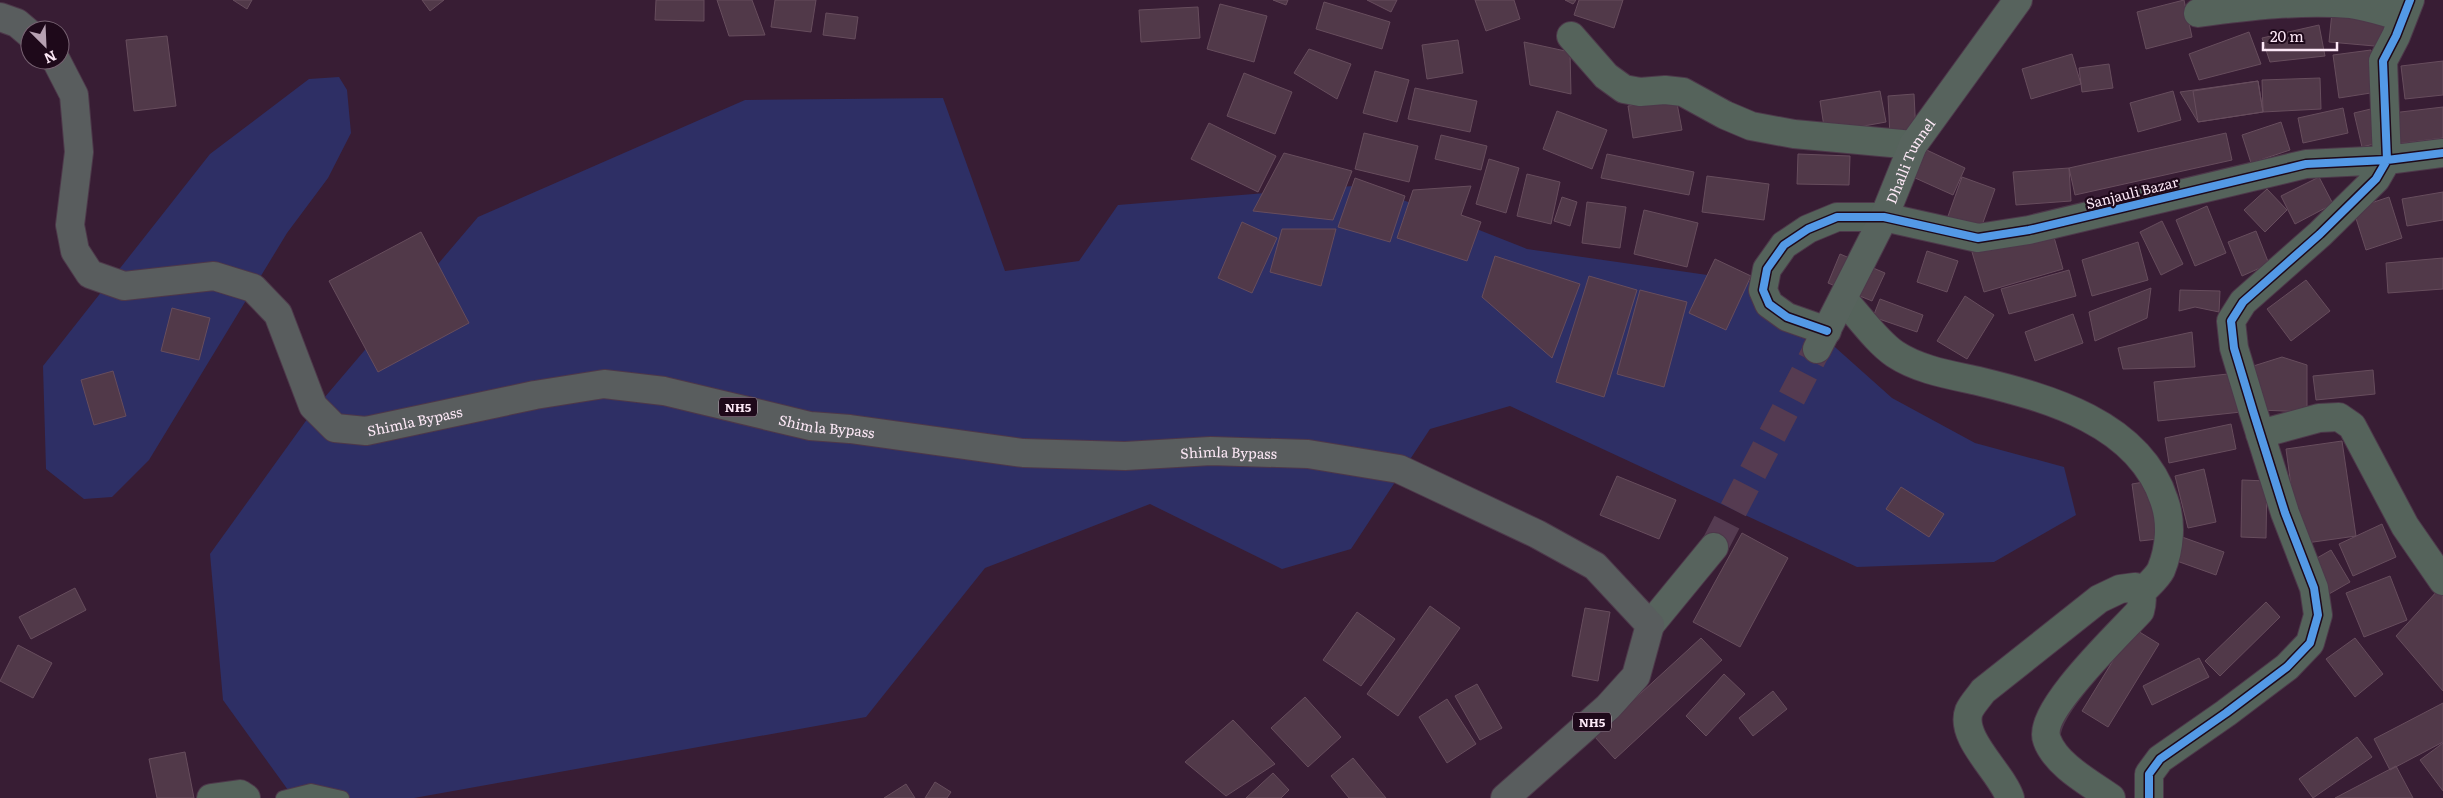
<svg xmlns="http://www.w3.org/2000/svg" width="2443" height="798" font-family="Literata,serif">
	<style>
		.green { fill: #2e2f65 }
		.building { fill: #513949; stroke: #674d5d }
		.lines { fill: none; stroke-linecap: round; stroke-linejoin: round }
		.secondary-tunnel { stroke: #553b51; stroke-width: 28; stroke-dasharray: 28 14; stroke-linecap: butt }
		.lane-casing { stroke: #4d384a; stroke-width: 16 }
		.street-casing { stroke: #4d384a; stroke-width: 30 }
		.secondary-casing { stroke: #4d384a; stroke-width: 30 }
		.highway-casing { stroke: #4d384a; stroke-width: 30 }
		.lane { stroke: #55635b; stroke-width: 14 }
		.street { stroke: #55635b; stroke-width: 28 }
		.secondary { stroke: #57635d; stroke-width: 28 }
		.highway { stroke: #595d5e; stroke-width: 28 }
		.cycleway-casing { stroke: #1e091a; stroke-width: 11 }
		.cycleway { stroke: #5399e6; stroke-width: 8 }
		.labels { text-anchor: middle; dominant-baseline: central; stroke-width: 4.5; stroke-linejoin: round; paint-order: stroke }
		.shield { fill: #1e091a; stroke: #b9a5b4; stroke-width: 1 }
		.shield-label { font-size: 12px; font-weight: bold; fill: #fce8f6 }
		.street-label { font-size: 14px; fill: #fce8f6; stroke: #1e091a }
	</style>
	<rect width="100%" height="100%" fill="#381d34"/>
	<path class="green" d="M 339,77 L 347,90 L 351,133 L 328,178 L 287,233 L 149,460 L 112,497 L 84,499 L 46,469 L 43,366 L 210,154 L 309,79 Z
		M 943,98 L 1005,271 L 1079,261 L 1118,205 L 1365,185 L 1527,249 L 1763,283 L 1892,398 L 1975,443 L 2064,467 L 2076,515 L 1994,562 L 1857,567 L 1510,406 L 1430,429 L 1351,549 L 1282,569 L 1150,504 L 985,568 L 866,717 L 414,798 L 314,798 L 288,790 L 223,700 L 210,554 L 313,411 L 478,217 L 745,100 Z"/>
	<path class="building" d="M 233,0 L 252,0 L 247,9 Z
		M 422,0 L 444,0 L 430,11 Z
		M 656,0 L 704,0 L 704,21 L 655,20 Z
		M 717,0 L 752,0 L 765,35 L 729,36 Z
		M 775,0 L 816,0 L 811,32 L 771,27 Z
		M 1273,0 L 1288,0 L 1286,5 Z
		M 1367,0 L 1397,0 L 1391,12 Z
		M 1475,0 L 1514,0 L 1520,19 L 1486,31 Z
		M 1565,0 L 1576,0 L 1573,4 Z
		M 1579,0 L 1623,0 L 1614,28 L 1574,15 Z
		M 2184,0 L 2192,37 L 2146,49 L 2137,12 Z
		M 1324,2 L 1390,22 L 1382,49 L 1316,29 Z
		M 1220,4 L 1267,16 L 1254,62 L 1207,49 Z
		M 1198,7 L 1200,38 L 1141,42 L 1139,10 Z
		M 2332,12 L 2391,27 L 2386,47 L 2329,42 Z
		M 826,13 L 858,17 L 855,39 L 823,35 Z
		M 2319,25 L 2325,56 L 2270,62 L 2262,38 Z
		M 2249,32 L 2261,64 L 2199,80 L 2189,54 Z
		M 167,36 L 176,106 L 134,111 L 126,40 Z
		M 1458,40 L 1463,73 L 1427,79 L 1422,45 Z
		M 1524,42 L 1570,52 L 1571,94 L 1530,85 Z
		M 1309,49 L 1351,64 L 1337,99 L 1294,73 Z
		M 2371,50 L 2377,92 L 2339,98 L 2333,55 Z
		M 2072,54 L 2081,84 L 2031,99 L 2022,69 Z
		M 2443,61 L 2443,95 L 2405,99 L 2401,66 Z
		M 2109,64 L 2113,88 L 2082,92 L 2079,68 Z
		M 1375,71 L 1409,80 L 1397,122 L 1363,113 Z
		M 1244,73 L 1292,92 L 1275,134 L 1227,116 Z
		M 2320,78 L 2321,109 L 2263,112 L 2262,80 Z
		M 2258,81 L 2263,112 L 2198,122 L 2180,92 Z
		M 2258,81 L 2263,112 L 2198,122 L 2193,91 Z
		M 1415,88 L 1477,101 L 1470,132 L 1408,119 Z
		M 1880,91 L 1886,122 L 1825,133 L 1820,101 Z
		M 2173,91 L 2181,120 L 2138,132 L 2130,103 Z
		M 1914,94 L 1916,134 L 1890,136 L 1888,96 Z
		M 1676,98 L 1682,130 L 1633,138 L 1628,106 Z
		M 2443,107 L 2443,138 L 2396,144 L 2392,113 Z
		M 2343,108 L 2348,133 L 2303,143 L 2298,118 Z
		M 2375,108 L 2382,142 L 2362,147 L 2354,113 Z
		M 1557,111 L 1607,130 L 1592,169 L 1543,149 Z
		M 2281,122 L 2290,150 L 2251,163 L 2242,135 Z
		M 1209,123 L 1276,156 L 1258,192 L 1191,159 Z
		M 1364,133 L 1418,146 L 1409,182 L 1355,169 Z
		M 2226,133 L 2232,160 L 2075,195 L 2069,168 Z
		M 1441,135 L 1487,146 L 1481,170 L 1435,159 Z
		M 1916,145 L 1965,168 L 1953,195 L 1904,173 Z
		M 1284,153 L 1352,171 L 1333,220 L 1253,211 Z
		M 1607,154 L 1694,172 L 1689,195 L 1601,178 Z
		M 1798,154 L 1850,156 L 1849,185 L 1797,184 Z
		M 1489,159 L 1519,168 L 1506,213 L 1476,204 Z
		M 2069,168 L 2071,201 L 2016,205 L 2013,172 Z
		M 1527,174 L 1560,182 L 1551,224 L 1517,216 Z
		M 1707,176 L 1769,184 L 1764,220 L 1702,212 Z
		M 1962,177 L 1995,189 L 1980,231 L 1947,219 Z
		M 2319,177 L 2333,204 L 2295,224 L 2281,196 Z
		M 1355,178 L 1405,196 L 1390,242 L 1338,227 Z
		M 1471,186 L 1461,215 L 1481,222 L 1467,261 L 1397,238 L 1413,190 Z
		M 2267,189 L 2287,210 L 2265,232 L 2244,210 Z
		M 2443,192 L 2443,220 L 2407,226 L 2402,199 Z
		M 1562,197 L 1577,202 L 1570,226 L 1554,221 Z
		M 2389,197 L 2402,238 L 2366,250 L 2353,209 Z
		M 1587,202 L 1626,207 L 1620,248 L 1582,243 Z
		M 2207,206 L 2226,253 L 2195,266 L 2176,220 Z
		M 1644,210 L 1698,223 L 1687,267 L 1634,254 Z
		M 2162,221 L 2183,264 L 2161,275 L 2140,232 Z
		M 1242,222 L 1277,238 L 1252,293 L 1218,278 Z
		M 1282,229 L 1336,229 L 1321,286 L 1270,272 Z
		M 2052,230 L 2063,269 L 1984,292 L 1972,252 Z
		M 2256,231 L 2269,264 L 2242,276 L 2228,242 Z
		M 421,232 L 469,323 L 378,372 L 329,281 Z
		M 2138,242 L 2148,280 L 2092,296 L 2082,260 Z
		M 1927,251 L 1958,261 L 1947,292 L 1917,282 Z
		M 1840,254 L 1885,273 L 1872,301 L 1828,283 Z
		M 1495,256 L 1580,284 L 1552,358 L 1482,297 Z
		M 2443,258 L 2443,289 L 2388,293 L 2386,263 Z
		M 1715,259 L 1751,276 L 1726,330 L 1689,313 Z
		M 2069,270 L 2076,296 L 2009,314 L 2001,289 Z
		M 1589,276 L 1637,290 L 1604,397 L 1556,382 Z
		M 2306,280 L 2330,311 L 2291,341 L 2267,309 Z
		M 2151,288 L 2147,318 L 2095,341 L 2089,312 Z
		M 1640,290 L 1687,302 L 1664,387 L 1617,374 Z
		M 2180,290 L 2220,291 L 2219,312 L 2195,307 L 2179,311 Z
		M 1965,296 L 1994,315 L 1967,359 L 1937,341 Z
		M 1880,299 L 1923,315 L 1917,332 L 1873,317 Z
		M 172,308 L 210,318 L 199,360 L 161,351 Z
		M 2073,314 L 2083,343 L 2035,361 L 2025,332 Z
		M 2192,332 L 2195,367 L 2123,369 L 2118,348 Z
		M 2282,357 L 2307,365 L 2307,412 L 2260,410 L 2247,368 Z
		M 2373,370 L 2375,394 L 2316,400 L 2313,376 Z
		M 113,371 L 126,416 L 94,425 L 81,380 Z
		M 2237,373 L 2241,412 L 2158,421 L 2154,382 Z
		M 2231,424 L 2236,449 L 2169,463 L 2165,438 Z
		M 2342,441 L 2356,536 L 2299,544 L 2286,449 Z
		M 2204,469 L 2216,522 L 2188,528 L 2175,476 Z
		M 1617,476 L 1676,500 L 1659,539 L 1600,515 Z
		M 2242,480 L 2267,481 L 2266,538 L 2241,537 Z
		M 2150,481 L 2158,539 L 2140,541 L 2132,484 Z
		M 1901,487 L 1944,514 L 1929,537 L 1886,509 Z
		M 2382,524 L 2396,557 L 2353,576 L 2339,544 Z
		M 1742,533 L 1788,558 L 1740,647 L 1693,622 Z
		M 2182,537 L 2224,552 L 2216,575 L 2174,560 Z
		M 2331,550 L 2350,582 L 2329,594 L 2310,562 Z
		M 2390,576 L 2407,620 L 2364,637 L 2346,593 Z
		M 75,588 L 86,610 L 31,639 L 19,617 Z
		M 2439,589 L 2443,595 L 2443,691 L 2396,636 Z
		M 2266,602 L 2280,617 L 2220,676 L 2205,661 Z
		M 1430,606 L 1460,628 L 1398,716 L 1367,694 Z
		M 1585,608 L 1610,612 L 1598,681 L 1572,676 Z
		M 1357,612 L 1395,639 L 1361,686 L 1323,660 Z
		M 2133,628 L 2159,644 L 2108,727 L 2082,711 Z
		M 1701,638 L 1722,660 L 1615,759 L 1594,736 Z
		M 2355,638 L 2383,674 L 2355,697 L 2326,659 Z
		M 18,645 L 52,663 L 33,698 L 0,681 Z
		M 2199,658 L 2209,677 L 2152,705 L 2143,686 Z
		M 1724,674 L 1745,694 L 1706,736 L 1686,716 Z
		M 1477,684 L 1502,728 L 1480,740 L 1455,696 Z
		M 1773,691 L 1787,709 L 1753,736 L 1739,718 Z
		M 1305,697 L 1341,737 L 1308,767 L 1271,728 Z
		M 1447,699 L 1476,744 L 1447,763 L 1419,717 Z
		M 2443,703 L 2443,742 L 2390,770 L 2374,739 Z
		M 1233,720 L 1275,764 L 1226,796 L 1185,762 Z
		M 2357,737 L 2372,757 L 2313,798 L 2299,779 Z
		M 2443,743 L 2443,791 L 2420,760 Z
		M 185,752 L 194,798 L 157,798 L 149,759 Z
		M 1353,758 L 1386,798 L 1349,798 L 1331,776 Z
		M 2396,766 L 2413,798 L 2335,798 Z
		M 1273,773 L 1289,790 L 1281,798 L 1246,798 Z
		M 935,782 L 951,792 L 947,798 L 925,798 Z
		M 906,784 L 915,798 L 884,798 Z"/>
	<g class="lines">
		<path class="secondary-tunnel" d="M 1714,547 L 1817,349"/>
		<g class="lane-casing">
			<path id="lane" d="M 283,798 L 311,791 L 342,798"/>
		</g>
		<g class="street-casing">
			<path id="street" d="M 2198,13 C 2249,6 2300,0 2351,4 C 2368,6 2386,13 2403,17
				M 1571,36 L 1606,76 L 1624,89 L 1640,92 L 1665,90 L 1683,92 L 1725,115 L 1751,126 L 1794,134 L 1913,145
				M 1843,299 C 1858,315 1877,342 1895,354 C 1919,370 1951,375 1978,381 C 2048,398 2139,423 2164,500 C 2172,522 2170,548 2161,570 C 2157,578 2147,586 2141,593
				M 1827,331 L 1787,317 L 1769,304 L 1763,290 L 1767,269 L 1784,245 L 1808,229 L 1837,217 L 1884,217 L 1978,238 L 2029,230 L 2306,164 L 2387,160 L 2443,153
				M 2260,434 L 2319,418 L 2339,417 L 2352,426 L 2405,526 L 2443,581
				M 211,798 L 240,794 L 246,798
				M 2010,798 C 2002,773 1959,738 1969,711 C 1972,704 1979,697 1983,691 L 2099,599 L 2120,589 L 2135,587 C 2143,595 2143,600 2140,611 C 2120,633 2036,712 2047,740 C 2056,765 2090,783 2111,798
				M 2149,798 L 2149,774 L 2160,759 L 2226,713 L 2287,667 L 2310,643 L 2318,615 L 2314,588 L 2285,513 L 2253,411 L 2234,348 L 2231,321 L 2243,302 L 2320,234 L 2376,179 L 2387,160 L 2383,61 L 2396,36 L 2410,0"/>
		</g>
		<g class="secondary-casing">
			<g id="secondary">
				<path id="s1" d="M 1817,349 L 1884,217 L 1913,145 L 2018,0"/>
				<path d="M 1650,625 L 1714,547"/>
			</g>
		</g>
		<g class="highway-casing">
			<g id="highway">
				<path d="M 0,17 L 17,23 L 30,34"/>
				<path id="s2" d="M 56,60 L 74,95 L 79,152 L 70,225 L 75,251 L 90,274 L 124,286 L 214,276 L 253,288 L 278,314 L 313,406 L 335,428 L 366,431 L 535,395 L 604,384 L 664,391 L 810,426 L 850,429 L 1023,453 L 1125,456 L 1211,451 L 1308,454 L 1399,469 L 1537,534 L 1595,566 L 1650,625 L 1636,676 L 1608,707 L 1505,798"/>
			</g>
		</g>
		<use href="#lane" class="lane"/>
		<use href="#street" class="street"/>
		<use href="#secondary" class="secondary"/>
		<use href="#highway" class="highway"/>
		<g class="cycleway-casing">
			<path id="cycleway" d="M 1827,331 L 1787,317 L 1769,304 L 1763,290 L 1767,269 L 1784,245 L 1808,229 L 1837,217 L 1884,217 L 1978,238 L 2029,230 L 2306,164 L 2387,160 L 2443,153
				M 2149,798 L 2149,774 L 2160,759 L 2226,713 L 2287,667 L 2310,643 L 2318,615 L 2314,588 L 2285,513 L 2253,411 L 2234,348 L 2231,321 L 2243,302 L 2320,234 L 2376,179 L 2387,160 L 2383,61 L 2396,36 L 2410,0"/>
		</g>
		<use href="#cycleway" class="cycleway"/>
	</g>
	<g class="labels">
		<g class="shield">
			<rect x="719" y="397.5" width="38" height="19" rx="4"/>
			<rect x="1573" y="712.5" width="38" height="19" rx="4"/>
		</g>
		<g class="shield-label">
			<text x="738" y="407">NH5</text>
			<text x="1592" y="722">NH5</text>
		</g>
		<g class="street-label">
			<text stroke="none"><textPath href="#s1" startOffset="210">Dhalli Tunnel</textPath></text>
			<text transform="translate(2132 192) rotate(-14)">Sanjauli Bazar</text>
			<text stroke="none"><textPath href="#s2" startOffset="638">Shimla Bypass</textPath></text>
			<text stroke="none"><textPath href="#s2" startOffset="1058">Shimla Bypass</textPath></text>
			<text stroke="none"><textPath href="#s2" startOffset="1462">Shimla Bypass</textPath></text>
		</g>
	</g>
	<g transform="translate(45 45) rotate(156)"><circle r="24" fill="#1e091a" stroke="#776272"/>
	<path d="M0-4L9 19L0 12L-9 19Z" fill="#b7a1b2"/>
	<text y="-8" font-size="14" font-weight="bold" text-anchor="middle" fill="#fce8f6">N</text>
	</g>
	<path d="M2263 42v8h74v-8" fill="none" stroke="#fce8f6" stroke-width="2.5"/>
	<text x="2270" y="42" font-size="15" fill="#fce8f6" stroke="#1e091a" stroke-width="4" paint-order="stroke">20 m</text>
</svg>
